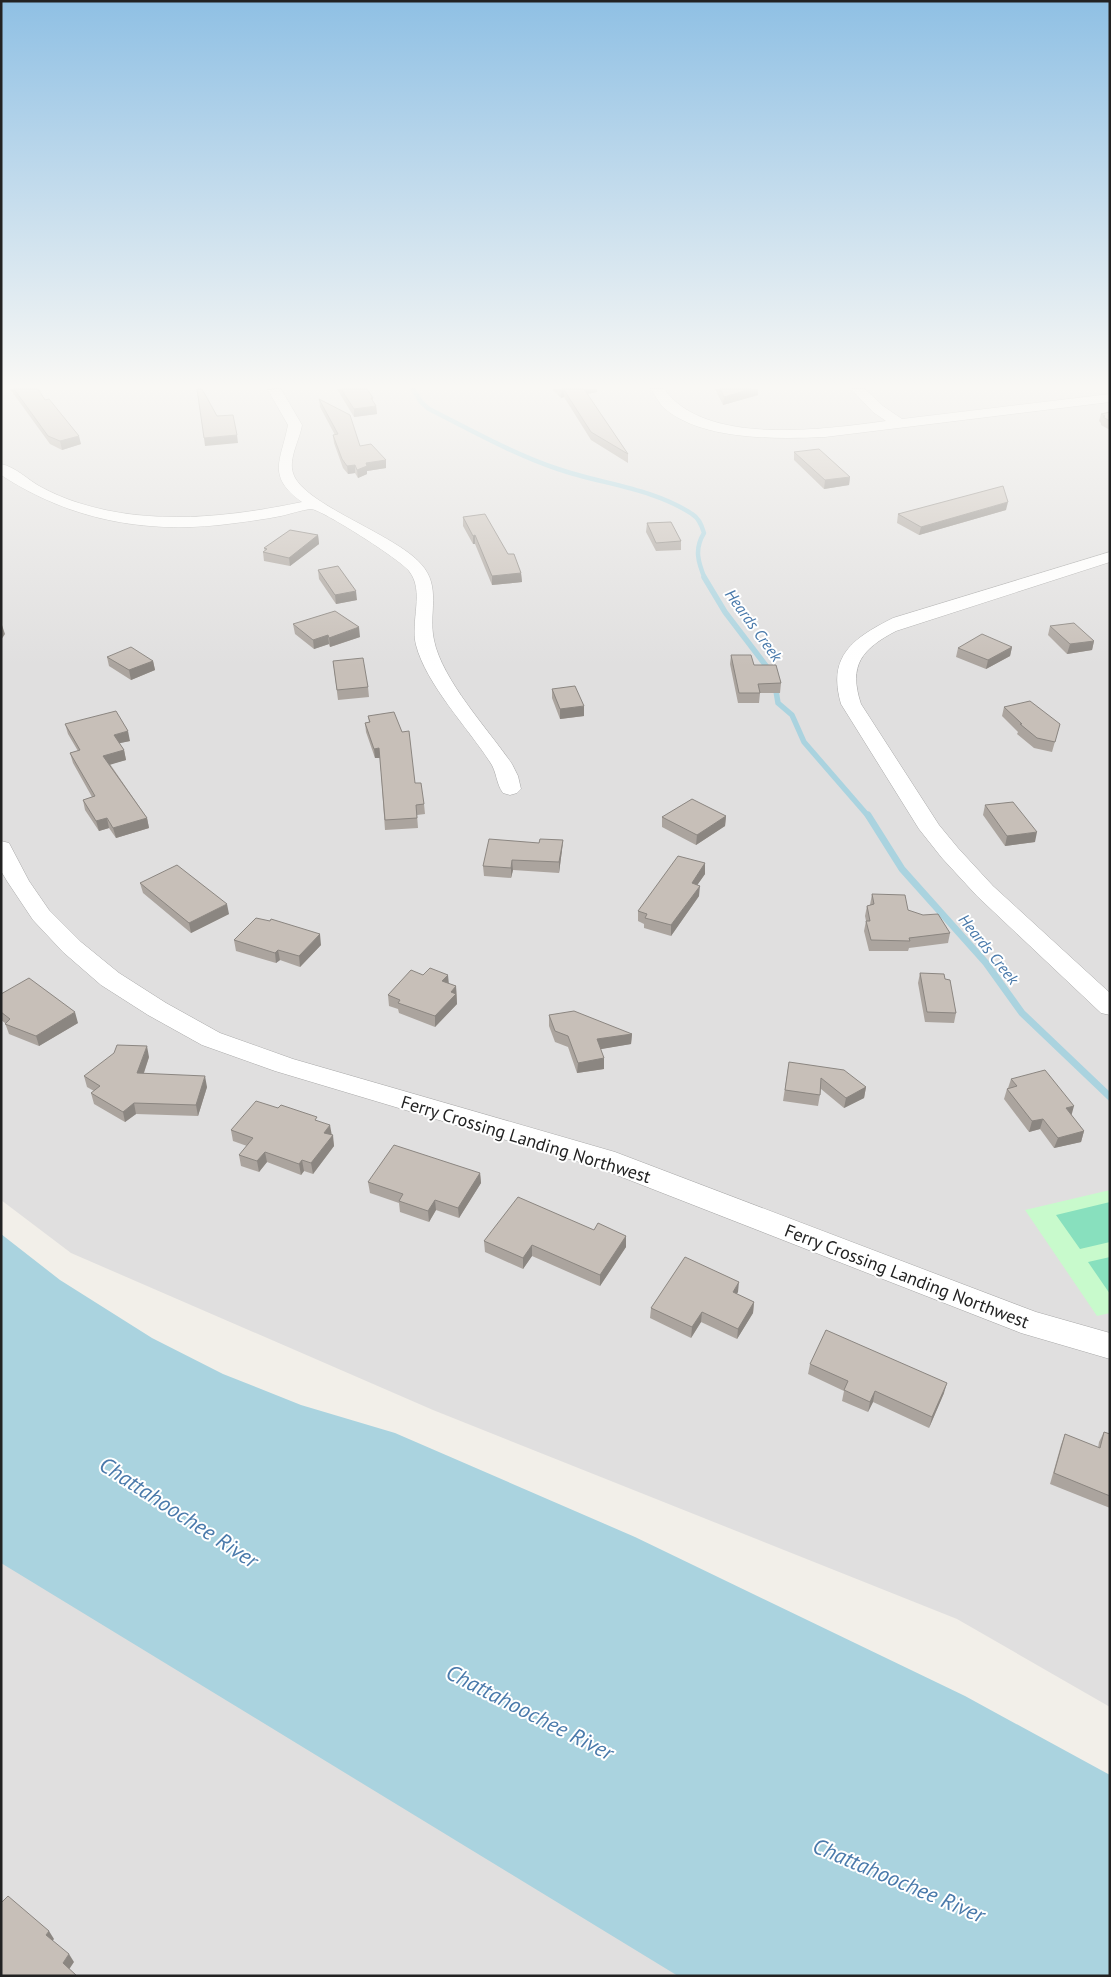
<svg xmlns="http://www.w3.org/2000/svg" width="1111" height="1977" font-family="'PT Sans',sans-serif">
	<style>
		.residential { fill: #e0dfdf }
		.park { fill: #c8facc }
		.pitch { fill: #88e0be }
		.water { fill: #aad3df }
		.lines { fill: none; stroke-linecap: round; stroke-linejoin: round }
		.stream-far2 { stroke: #aad3df; stroke-width: 4.5 }
		.stream-far1 { stroke: #aad3df; stroke-width: 5.5 }
		.stream { stroke: #aad3df; stroke-width: 7 }
		.minor-casing { stroke: #a9a9a9; stroke-width: 1 }
		.minor { fill: #fff; fill-rule: evenodd }
		.wall { fill: #aba49e }
		.shaded-wall { fill: #8b8681 }
		.building { fill: #c7bfb8; stroke: #8b8681 }
		.labels { text-anchor: middle; dominant-baseline: central; stroke-width: 4; stroke-linejoin: round; paint-order: stroke }
		.far-water-label { font-size: 16px; font-style: italic; fill: #4a7aab; stroke: #fff }
		.street-label { font-size: 18px; fill: #222; stroke: #fff }
		.near-water-label { font-size: 22px; font-style: italic; fill: #4a7aab; stroke: #fff }
	</style>
	<rect width="100%" height="100%" fill="#f2efe9"/>
	<path class="residential" d="M 1,389 L 1110,389 L 1110,1707 L 957,1619 L 433,1410 L 71,1253 L 1,1200 Z
		M 1,1508 L 717,1976 L 1,1976 Z"/>
	<path class="park" d="M 1110,1190 L 1110,1313 L 1097,1316 L 1025,1210 Z"/>
	<path class="pitch" d="M 1110,1202 L 1110,1242 L 1080,1249 L 1056,1215 Z
		M 1110,1257 L 1110,1294 L 1088,1262 Z"/>
	<path class="water" d="M 1,1234 L 60,1280 L 152,1338 L 223,1374 L 301,1405 L 395,1433 L 635,1537 L 965,1696 L 1110,1775 L 1110,1976 L 678,1976 L 1,1563 Z"/>
	<g class="lines">
		<path class="stream-far2" d="M 413,389 L 421,402 L 429,409 C 471,430 513,454 558,469 C 601,484 653,488 692,514 C 699,518 702,526 704,533 C 694,549 698,562 705,579"/>
		<path class="stream-far1" d="M 704,577 L 725,612 L 770,671
			M 775,685 L 778,703 L 792,715 L 804,742 L 869,817"/>
		<path class="stream" d="M 868,815 L 902,869 L 986,963 L 1022,1013 L 1110,1097"/>
		<g class="minor-casing">
			<path id="minor" d="M 281,389 L 302,425 C 300,439 288,459 293,473 C 302,504 395,534 421,564 C 442,587 428,613 434,640 C 442,680 488,729 512,764 L 518,776 L 521,789 L 517,793 L 510,795 L 503,793 C 496,784 497,772 490,762 C 468,728 426,684 416,645 C 410,621 425,591 409,571 C 401,560 321,509 311,509 C 301,510 290,514 281,516 C 266,519 251,521 236,523 C 151,535 73,522 1,475 L 1,464 C 16,467 28,480 41,487 C 52,493 66,499 79,503 C 151,526 230,517 302,502 C 266,476 281,461 288,425 L 268,390 Z
				M 651,389 L 664,389 C 706,447 825,429 886,421 L 873,412 L 851,389 L 865,389 L 883,406 L 902,419 L 1110,394 L 1110,402 L 825,437 C 778,439 702,441 664,408 C 659,403 655,395 651,389 Z
				M 1110,552 L 1110,562 L 896,631 C 862,649 848,665 861,704 L 939,825 L 958,848 L 993,886 L 1110,993 L 1110,1015 L 1101,1013 L 977,896 L 942,858 L 919,829 L 841,704 C 827,656 853,638 893,618 Z
				M 1,841 L 9,843 L 29,881 L 49,910 L 81,942 L 119,973 L 166,1003 L 220,1033 L 293,1059 L 615,1152 L 1036,1312 L 1110,1333 L 1110,1359 L 1021,1333 L 596,1167 L 275,1071 L 202,1045 L 148,1015 L 101,985 L 63,952 L 33,920 L 7,881 L 1,871 Z"/>
		</g>
		<use href="#minor" class="minor"/>
	</g>
	<path class="wall" d="M 10,389 L 38,389 L 45,400 L 81,444 L 62,450 L 50,444 Z
		M 337,389 L 367,389 L 373,398 L 373,402 L 376,406 L 377,414 L 354,417 Z
		M 552,389 L 597,389 L 597,392 L 587,394 L 628,454 L 628,463 L 591,440 L 564,397 L 561,398 Z
		M 715,389 L 758,389 L 758,395 L 723,405 Z
		M 319,399 L 360,446 L 386,460 L 386,468 L 367,471 L 367,474 L 358,478 L 355,473 L 348,474 L 343,468 L 334,443 L 333,435 L 335,435 L 320,407 Z
		M 1110,412 L 1110,430 L 1101,425 L 1101,423 L 1099,421 L 1101,414 Z
		M 794,452 L 850,477 L 849,485 L 824,489 L 794,460 Z
		M 1006,510 L 919,535 L 897,523 L 898,514 Z
		M 463,517 L 508,554 L 521,573 L 522,582 L 492,585 L 475,544 L 473,544 L 463,526 Z
		M 647,523 L 681,541 L 681,550 L 656,551 L 646,532 Z
		M 318,535 L 319,544 L 290,566 L 264,561 L 263,552 L 265,551 L 264,548 Z
		M 318,570 L 357,600 L 336,604 L 319,579 Z
		M 293,624 L 360,637 L 330,647 L 329,644 L 314,649 L 295,634 Z
		M 1050,626 L 1094,641 L 1092,650 L 1067,654 L 1048,635 Z
		M 1012,647 L 1010,656 L 986,669 L 956,657 L 958,648 Z
		M 731,655 L 754,665 L 781,683 L 780,693 L 760,693 L 759,703 L 738,703 L 730,664 Z
		M 107,657 L 153,661 L 155,670 L 131,680 L 109,666 Z
		M 333,661 L 368,687 L 369,697 L 338,700 Z
		M 552,689 L 584,716 L 560,719 L 552,698 Z
		M 1004,707 L 1060,724 L 1052,752 L 1034,748 L 1017,734 L 1018,732 L 1002,716 Z
		M 368,716 L 415,783 L 424,804 L 425,814 L 417,815 L 418,828 L 385,830 L 380,758 L 375,758 L 366,732 L 365,723 L 369,722 Z
		M 65,724 L 130,741 L 119,743 L 124,750 L 126,760 L 110,764 L 147,818 L 149,828 L 116,838 L 109,828 L 99,831 L 85,810 L 83,800 L 92,797 L 73,763 L 70,753 L 78,751 L 68,734 Z
		M 985,805 L 1035,842 L 1005,846 L 983,815 Z
		M 726,816 L 725,826 L 696,845 L 662,827 L 662,817 Z
		M 563,840 L 562,850 L 559,873 L 513,870 L 511,878 L 484,876 L 483,866 L 539,843 Z
		M 705,863 L 705,874 L 697,885 L 699,896 L 671,936 L 644,928 L 644,924 L 638,921 L 638,911 Z
		M 140,883 L 229,914 L 191,933 L 143,893 Z
		M 872,894 L 908,910 L 950,933 L 948,943 L 909,948 L 908,951 L 869,951 L 864,931 L 866,921 L 865,916 L 867,906 L 870,905 Z
		M 234,940 L 321,945 L 300,967 L 280,960 L 276,963 L 236,951 Z
		M 920,973 L 945,979 L 956,1013 L 954,1023 L 925,1022 L 918,983 Z
		M 423,975 L 456,986 L 457,1004 L 435,1027 L 399,1013 L 398,1009 L 389,1006 L 388,995 Z
		M 1,994 L 78,1023 L 39,1046 L 9,1034 L 5,1023 L 1,1020 Z
		M 549,1015 L 632,1034 L 631,1044 L 600,1049 L 604,1058 L 604,1069 L 577,1073 L 568,1047 L 555,1042 L 549,1026 Z
		M 149,1057 L 144,1073 L 207,1087 L 198,1116 L 136,1114 L 125,1122 L 94,1104 L 91,1093 L 94,1091 L 87,1087 L 84,1076 Z
		M 789,1062 L 866,1087 L 864,1098 L 844,1108 L 821,1089 L 818,1106 L 783,1101 Z
		M 1011,1079 L 1071,1115 L 1084,1131 L 1081,1142 L 1054,1148 L 1040,1129 L 1029,1132 L 1004,1099 L 1007,1089 L 1008,1088 Z
		M 278,1108 L 317,1121 L 332,1135 L 334,1146 L 313,1174 L 304,1171 L 301,1175 L 267,1162 L 259,1172 L 241,1166 L 239,1155 L 247,1146 L 233,1141 L 231,1130 Z
		M 480,1173 L 481,1183 L 459,1218 L 436,1210 L 429,1222 L 400,1212 L 399,1203 L 370,1193 L 368,1182 Z
		M 594,1230 L 626,1236 L 626,1247 L 600,1286 L 532,1256 L 523,1269 L 485,1252 L 484,1241 Z
		M 738,1292 L 736,1294 L 754,1302 L 753,1313 L 737,1339 L 701,1322 L 691,1338 L 650,1318 L 651,1308 Z
		M 810,1364 L 944,1393 L 929,1428 L 873,1402 L 868,1412 L 842,1401 L 844,1391 L 808,1374 Z
		M 1104,1432 L 1110,1434 L 1110,1508 L 1050,1484 L 1061,1445 L 1065,1434 L 1098,1448 L 1099,1442 Z"/>
	<path class="shaded-wall" d="M 582,389 L 597,389 L 597,392 L 582,395 Z
		M 751,389 L 758,389 L 758,395 L 723,405 L 724,397 Z
		M 561,390 L 564,390 L 564,397 L 561,398 Z
		M 376,406 L 377,414 L 354,417 L 354,409 Z
		M 237,435 L 238,443 L 205,446 L 204,438 Z
		M 79,436 L 81,444 L 62,450 L 60,441 Z
		M 386,460 L 386,468 L 367,471 L 367,474 L 358,478 L 357,470 L 366,463 Z
		M 355,465 L 355,473 L 348,474 L 347,466 Z
		M 850,477 L 849,485 L 824,489 L 825,480 Z
		M 1008,502 L 1006,510 L 919,535 L 921,527 Z
		M 318,535 L 319,544 L 290,566 L 289,558 Z
		M 475,535 L 475,544 L 473,544 L 473,536 Z
		M 521,573 L 522,582 L 492,585 L 492,576 Z
		M 356,591 L 357,600 L 336,604 L 335,595 Z
		M 2,625 L 5,634 L 1,640 L 1,627 Z
		M 359,627 L 360,637 L 330,647 L 329,638 Z
		M 328,635 L 329,644 L 314,649 L 313,640 Z
		M 1094,641 L 1092,650 L 1067,654 L 1070,644 Z
		M 1012,647 L 1010,656 L 986,669 L 988,660 Z
		M 153,661 L 155,670 L 131,680 L 129,670 Z
		M 584,706 L 584,716 L 560,719 L 560,709 Z
		M 128,731 L 130,741 L 116,744 L 114,735 Z
		M 379,748 L 380,758 L 375,758 L 374,749 Z
		M 124,750 L 126,760 L 106,766 L 103,756 Z
		M 726,816 L 725,826 L 696,845 L 697,835 Z
		M 107,818 L 109,828 L 99,831 L 96,821 Z
		M 147,818 L 149,828 L 116,838 L 113,828 Z
		M 1037,832 L 1035,842 L 1005,846 L 1007,836 Z
		M 563,840 L 562,850 L 559,873 L 559,862 Z
		M 512,860 L 513,870 L 511,878 L 511,868 Z
		M 705,863 L 705,874 L 691,894 L 692,883 Z
		M 700,886 L 699,896 L 671,936 L 671,925 Z
		M 227,904 L 229,914 L 191,933 L 189,923 Z
		M 320,934 L 321,945 L 300,967 L 299,956 Z
		M 278,950 L 280,960 L 276,963 L 275,953 Z
		M 448,975 L 449,985 L 442,981 Z
		M 456,986 L 457,1004 L 435,1027 L 435,1016 L 451,992 Z
		M 75,1012 L 78,1023 L 39,1046 L 36,1036 Z
		M 632,1034 L 631,1044 L 596,1050 L 597,1039 Z
		M 147,1046 L 149,1057 L 140,1084 L 137,1073 Z
		M 604,1058 L 604,1069 L 577,1073 L 578,1063 Z
		M 205,1076 L 207,1087 L 198,1116 L 196,1105 Z
		M 866,1087 L 864,1098 L 844,1108 L 846,1098 Z
		M 134,1103 L 136,1114 L 125,1122 L 123,1112 Z
		M 1074,1106 L 1071,1117 L 1066,1108 Z
		M 1043,1119 L 1040,1129 L 1029,1132 L 1032,1121 Z
		M 330,1125 L 332,1136 L 324,1133 Z
		M 1084,1131 L 1081,1142 L 1054,1148 L 1058,1138 Z
		M 333,1135 L 334,1146 L 313,1174 L 311,1163 Z
		M 265,1152 L 267,1162 L 259,1172 L 257,1161 Z
		M 302,1160 L 304,1171 L 301,1175 L 299,1164 Z
		M 480,1173 L 481,1183 L 459,1218 L 458,1208 Z
		M 435,1200 L 436,1210 L 429,1222 L 428,1211 Z
		M 626,1236 L 626,1247 L 600,1286 L 600,1275 Z
		M 532,1245 L 532,1256 L 523,1269 L 523,1258 Z
		M 739,1282 L 738,1292 L 731,1303 L 733,1292 Z
		M 754,1302 L 753,1313 L 737,1339 L 738,1329 Z
		M 702,1312 L 701,1322 L 691,1338 L 692,1327 Z
		M 947,1383 L 944,1393 L 929,1428 L 932,1417 Z
		M 875,1391 L 873,1402 L 868,1412 L 870,1402 Z
		M 49,1931 L 54,1939 L 51,1943 L 46,1935 Z
		M 69,1954 L 74,1962 L 68,1971 L 63,1963 Z"/>
	<path class="building" d="M 14,389 L 38,389 L 45,400 L 49,399 L 79,436 L 60,441 L 48,436 Z
		M 197,389 L 202,389 L 217,416 L 233,415 L 237,435 L 204,438 Z
		M 341,389 L 367,389 L 373,398 L 371,398 L 376,406 L 354,409 Z
		M 561,389 L 584,389 L 628,454 L 591,432 L 564,390 Z
		M 720,389 L 751,389 L 724,397 Z
		M 319,399 L 350,415 L 360,446 L 371,444 L 386,460 L 366,463 L 367,466 L 357,470 L 355,465 L 347,466 L 342,459 L 333,435 L 338,434 Z
		M 1110,412 L 1110,421 L 1103,417 L 1105,416 L 1101,414 Z
		M 819,449 L 850,477 L 825,480 L 794,452 Z
		M 1003,486 L 1008,502 L 921,527 L 898,514 Z
		M 485,514 L 508,554 L 514,554 L 521,573 L 492,576 L 475,535 L 473,536 L 463,517 Z
		M 671,522 L 681,541 L 656,543 L 647,523 Z
		M 290,530 L 318,535 L 289,558 L 263,552 L 267,549 L 264,548 Z
		M 338,566 L 356,591 L 335,595 L 318,570 Z
		M 335,611 L 359,627 L 329,638 L 328,635 L 313,640 L 293,624 Z
		M 1074,623 L 1094,641 L 1070,644 L 1050,626 Z
		M 982,634 L 1012,647 L 988,660 L 958,648 Z
		M 131,647 L 153,661 L 129,670 L 107,657 Z
		M 731,655 L 751,655 L 754,665 L 776,665 L 781,683 L 758,684 L 760,693 L 739,693 Z
		M 363,658 L 368,687 L 337,690 L 333,661 Z
		M 575,686 L 584,706 L 560,709 L 552,689 Z
		M 1030,701 L 1060,724 L 1055,742 L 1037,738 L 1020,724 L 1022,724 L 1004,707 Z
		M 116,711 L 128,731 L 114,735 L 124,750 L 103,756 L 147,818 L 113,828 L 107,818 L 96,821 L 83,800 L 95,796 L 70,753 L 80,750 L 65,724 Z
		M 394,712 L 402,732 L 409,731 L 415,783 L 421,783 L 424,804 L 416,805 L 417,818 L 385,820 L 379,748 L 374,749 L 365,723 L 370,722 L 368,716 Z
		M 692,799 L 726,816 L 697,835 L 662,817 Z
		M 1013,802 L 1037,832 L 1007,836 L 985,805 Z
		M 489,839 L 539,843 L 540,839 L 563,840 L 559,862 L 512,860 L 511,868 L 483,866 Z
		M 678,856 L 705,863 L 692,883 L 700,886 L 671,925 L 645,918 L 647,914 L 638,911 Z
		M 177,865 L 227,904 L 189,923 L 140,883 Z
		M 872,894 L 905,895 L 908,910 L 923,915 L 938,914 L 950,933 L 909,938 L 910,941 L 871,940 L 866,921 L 870,921 L 867,906 L 874,904 Z
		M 256,918 L 270,921 L 271,919 L 320,934 L 299,956 L 278,950 L 275,953 L 234,940 Z
		M 430,968 L 448,975 L 442,981 L 456,986 L 451,992 L 456,994 L 435,1016 L 398,1003 L 400,1000 L 388,995 L 411,970 L 423,975 Z
		M 920,973 L 944,974 L 945,979 L 950,980 L 956,1013 L 927,1012 Z
		M 29,978 L 75,1012 L 36,1036 L 5,1024 L 10,1019 L 1,1012 L 1,994 Z
		M 574,1011 L 632,1034 L 597,1039 L 604,1058 L 578,1063 L 568,1036 L 555,1031 L 549,1015 Z
		M 117,1045 L 147,1046 L 137,1073 L 205,1076 L 196,1105 L 134,1103 L 123,1112 L 91,1093 L 100,1086 L 84,1076 L 114,1053 Z
		M 789,1062 L 844,1070 L 866,1087 L 846,1098 L 821,1078 L 820,1095 L 785,1090 Z
		M 1045,1070 L 1074,1106 L 1066,1108 L 1084,1131 L 1058,1138 L 1043,1119 L 1032,1121 L 1007,1089 L 1017,1086 L 1011,1079 Z
		M 256,1101 L 278,1108 L 281,1105 L 317,1117 L 315,1120 L 330,1125 L 324,1133 L 333,1135 L 311,1163 L 302,1160 L 299,1164 L 265,1152 L 257,1161 L 239,1155 L 253,1138 L 231,1130 Z
		M 394,1145 L 480,1173 L 458,1208 L 435,1200 L 428,1211 L 399,1201 L 403,1194 L 368,1182 Z
		M 518,1197 L 594,1230 L 598,1223 L 626,1236 L 600,1275 L 532,1245 L 523,1258 L 484,1241 Z
		M 685,1257 L 739,1282 L 733,1292 L 754,1302 L 738,1329 L 702,1312 L 692,1327 L 651,1308 Z
		M 826,1330 L 947,1383 L 932,1417 L 875,1391 L 870,1402 L 844,1390 L 848,1381 L 810,1364 Z
		M 1104,1432 L 1110,1434 L 1110,1496 L 1054,1473 L 1065,1434 L 1100,1448 Z
		M 8,1896 L 49,1931 L 46,1935 L 69,1954 L 63,1963 L 77,1976 L 1,1976 L 1,1903 Z"/>
	<linearGradient id="sky" x2="0" y2="1"><stop stop-color="#8fc0e4"/><stop offset="0.58" stop-color="#f9f8f5"/><stop offset="1" stop-color="#f9f8f5" stop-opacity="0"/></linearGradient>
	<rect width="1111" height="666" fill="url(#sky)"/>
	<g class="labels">
		<g class="far-water-label">
			<text transform="translate(754 625) rotate(54)">Heards Creek</text>
			<text transform="translate(989 949) rotate(51)">Heards Creek</text>
		</g>
		<g class="street-label">
			<text transform="translate(526 1139) rotate(17)">Ferry Crossing Landing Northwest</text>
			<text transform="translate(907 1276) rotate(21)">Ferry Crossing Landing Northwest</text>
		</g>
		<g class="near-water-label">
			<text transform="translate(179 1512) rotate(33)">Chattahoochee River</text>
			<text transform="translate(530 1712) rotate(27)">Chattahoochee River</text>
			<text transform="translate(899 1880) rotate(23)">Chattahoochee River</text>
		</g>
	</g>
	<rect width="1111" height="1977" fill="none" stroke="#222222" stroke-width="5"/>
</svg>
